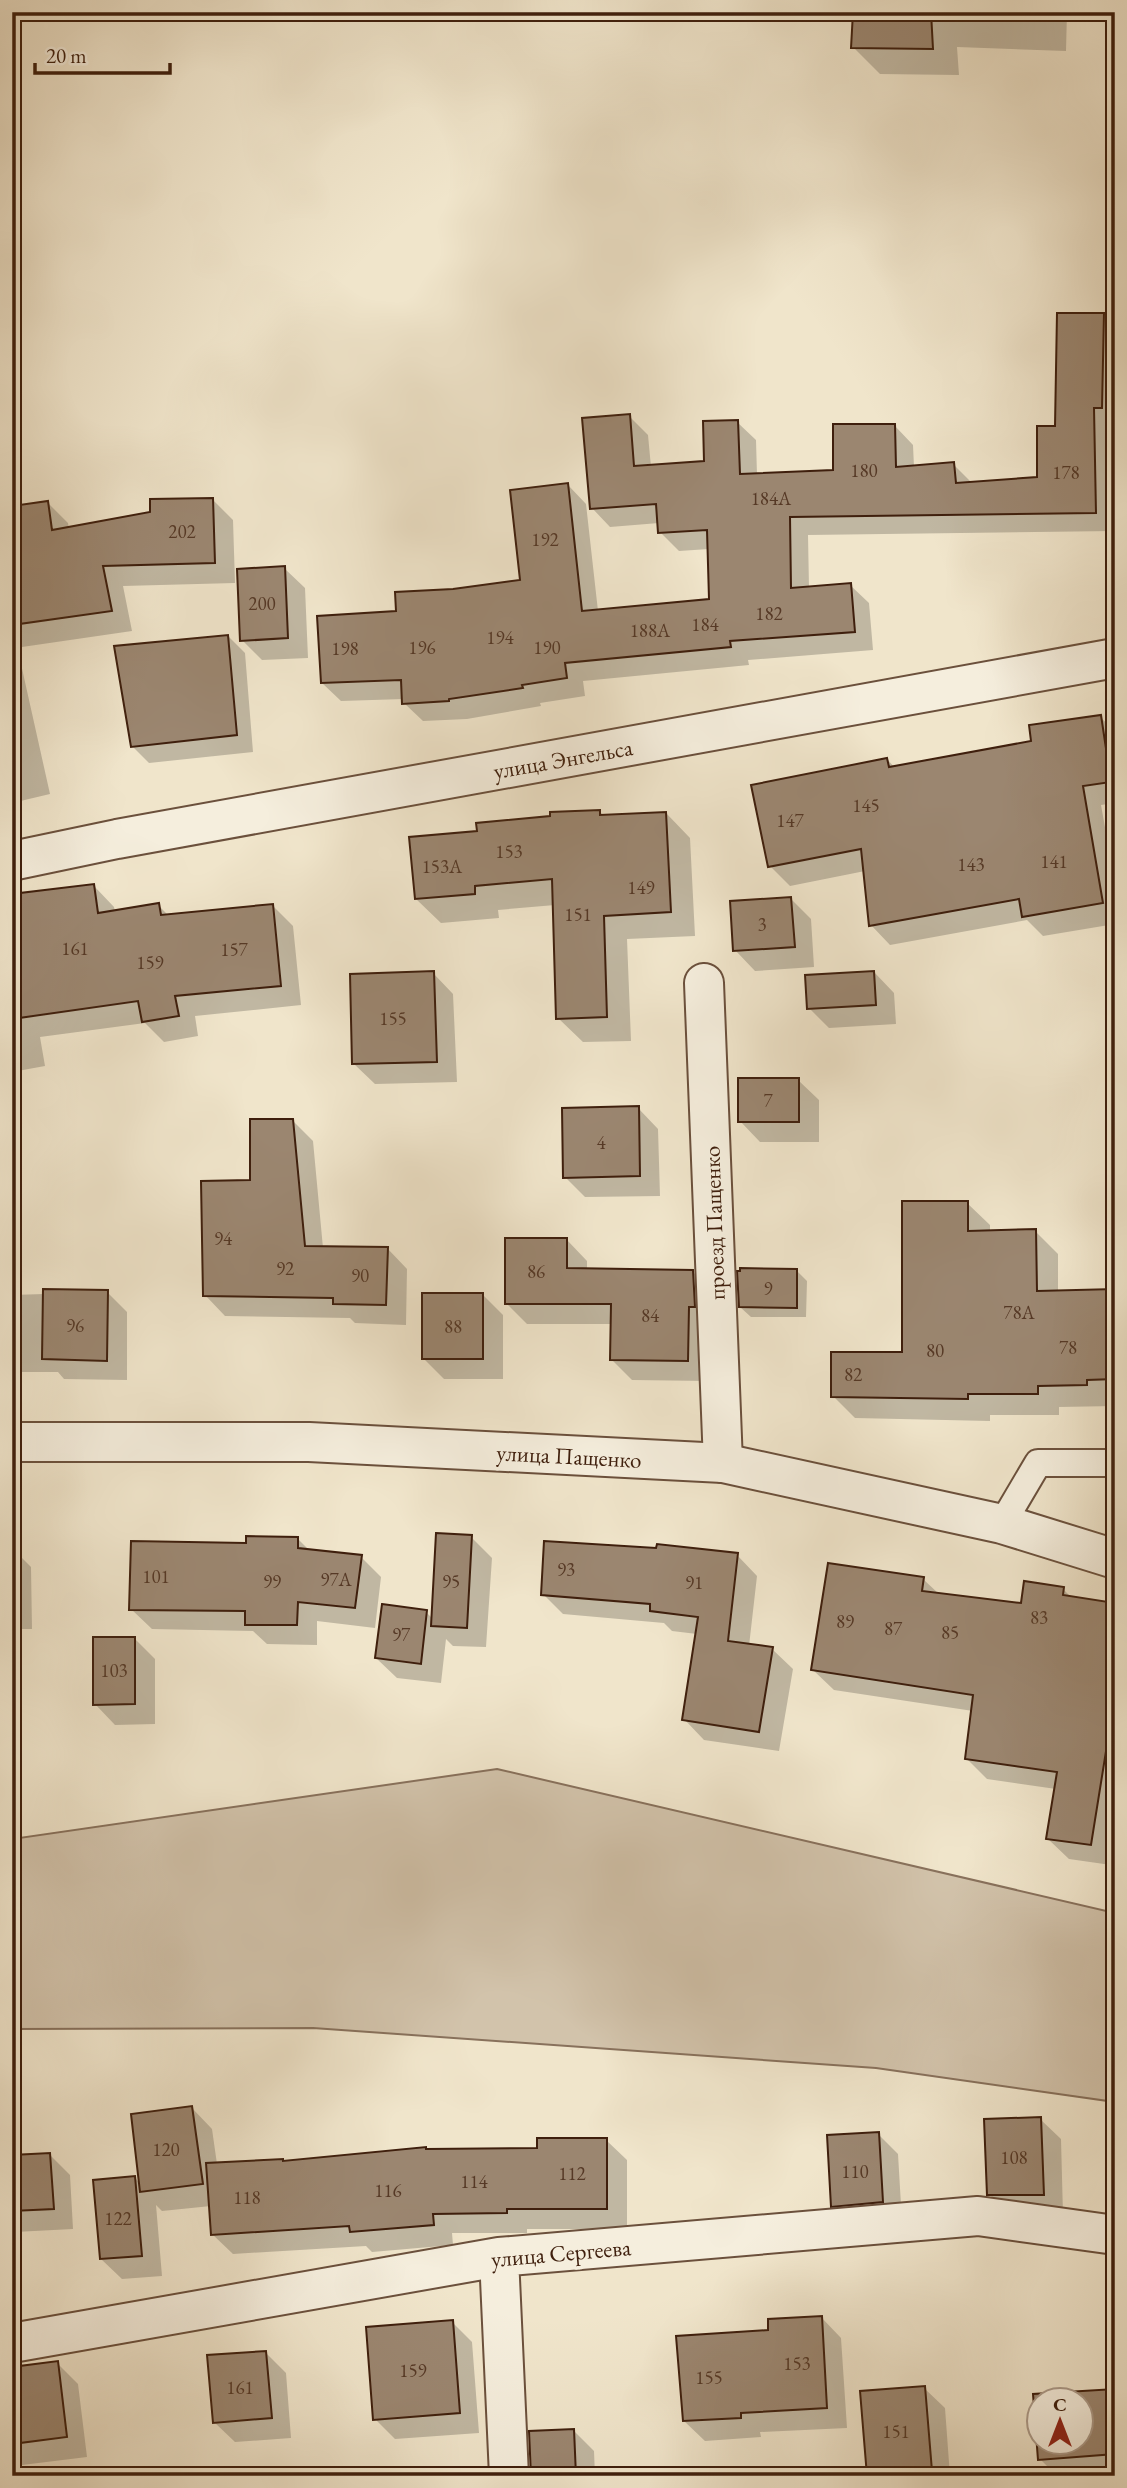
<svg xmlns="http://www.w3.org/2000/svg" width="1127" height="2488" font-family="'EB Garamond',serif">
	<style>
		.green { fill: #d2c3ab; stroke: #88715c; stroke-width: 2 }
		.shadow { fill: #0003; fill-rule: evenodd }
		.building { fill: #9b8670; stroke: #3f1f0d; stroke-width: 2; fill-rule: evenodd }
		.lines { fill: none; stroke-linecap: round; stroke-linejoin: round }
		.service-casing { stroke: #6b503c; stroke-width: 30 }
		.minor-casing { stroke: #6b503c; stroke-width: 42 }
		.tertiary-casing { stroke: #6b503c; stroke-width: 42 }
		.service { stroke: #f5eedd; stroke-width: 26 }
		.minor { stroke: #f5eedd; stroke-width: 38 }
		.tertiary { stroke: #f5eedd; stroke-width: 38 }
		.labels { text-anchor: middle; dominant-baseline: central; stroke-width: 7; stroke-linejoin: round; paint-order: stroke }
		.number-label { font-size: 19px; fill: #563926 }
		.street-label { font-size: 23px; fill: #3f1f0d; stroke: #f5eedd }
	</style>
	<rect width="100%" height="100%" fill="#f0e5cb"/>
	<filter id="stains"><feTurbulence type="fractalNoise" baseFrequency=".00286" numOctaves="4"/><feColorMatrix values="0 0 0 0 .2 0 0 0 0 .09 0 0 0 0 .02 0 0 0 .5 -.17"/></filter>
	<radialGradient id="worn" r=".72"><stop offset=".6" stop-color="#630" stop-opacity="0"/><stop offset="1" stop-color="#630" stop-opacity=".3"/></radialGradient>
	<path class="green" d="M 497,1769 L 1115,1913 L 1115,2102 L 876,2068 L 313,2028 L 12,2029 L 12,1839 Z"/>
	<path class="shadow" d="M 854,12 L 1067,12 L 1066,51 L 957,47 L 959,75 L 880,74 L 853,47 Z
		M 1115,113 L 1115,185 L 1113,184 Z
		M 1103,315 L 1115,327 L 1115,426 L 1112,426 L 1114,531 L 808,535 L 809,588 L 850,585 L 869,603 L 873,650 L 748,660 L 749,665 L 583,681 L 585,696 L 540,703 L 541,706 L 467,719 L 423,721 L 404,703 L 404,699 L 341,701 L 322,683 L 398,613 L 453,591 L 522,582 L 568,485 L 586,504 L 598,611 L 711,600 L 709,549 L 679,551 L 660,532 L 659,523 L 610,527 L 592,508 L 629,416 L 648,435 L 651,467 L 706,463 L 737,422 L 756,440 L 757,475 L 835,472 L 895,426 L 913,445 L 914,467 L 953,464 L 973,484 L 1039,479 L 1057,427 Z
		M 213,500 L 233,520 L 235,583 L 123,586 L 132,631 L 22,647 L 12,637 L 12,508 L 48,503 L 68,523 L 69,529 Z
		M 284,568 L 305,588 L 308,658 L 262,660 L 242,640 Z
		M 228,636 L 245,653 L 253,752 L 149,763 L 132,746 Z
		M 12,656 L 21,664 L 50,794 L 12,803 Z
		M 1100,717 L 1115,731 L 1115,803 L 1101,805 L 1115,883 L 1115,924 L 1043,936 L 1027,920 L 890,945 L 871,925 L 865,871 L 790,886 L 770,866 L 887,759 L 895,768 L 1033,743 Z
		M 600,812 L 604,816 L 666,813 L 690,838 L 695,936 L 627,939 L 631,1041 L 583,1042 L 558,1018 L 555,905 L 498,910 L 499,918 L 441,923 L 416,899 L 478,833 L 552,818 Z
		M 94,886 L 114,907 L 115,912 L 158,905 L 169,916 L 273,906 L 293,926 L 301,1005 L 195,1016 L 198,1036 L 164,1042 L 145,1023 L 40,1037 L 45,1066 L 12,1072 L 12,934 Z
		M 791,899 L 811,919 L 814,967 L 755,971 L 735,950 Z
		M 874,972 L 894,993 L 896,1024 L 829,1028 L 809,1008 Z
		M 433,973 L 453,994 L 457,1082 L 375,1084 L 354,1064 Z
		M 798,1080 L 819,1100 L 819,1142 L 760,1142 L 740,1121 Z
		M 638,1108 L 658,1129 L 660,1196 L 585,1197 L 565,1177 Z
		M 293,1121 L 313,1141 L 323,1248 L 387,1248 L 407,1269 L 406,1325 L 355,1323 L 350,1318 L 225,1316 L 205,1295 L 252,1182 Z
		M 967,1203 L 990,1225 L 990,1232 L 1035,1231 L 1058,1254 L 1058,1292 L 1115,1291 L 1115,1406 L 1059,1407 L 1059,1415 L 990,1415 L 990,1421 L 855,1418 L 833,1396 L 904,1353 Z
		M 567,1240 L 587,1261 L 587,1270 L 693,1272 L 713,1292 L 708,1381 L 632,1380 L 611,1359 L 612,1324 L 527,1324 L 507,1304 Z
		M 797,1271 L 807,1281 L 806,1317 L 751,1317 L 740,1307 Z
		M 107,1292 L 127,1312 L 127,1380 L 64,1379 L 58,1372 L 12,1372 L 12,1295 Z
		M 483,1295 L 503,1315 L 503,1379 L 444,1379 L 423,1358 Z
		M 471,1537 L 492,1558 L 486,1647 L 453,1646 L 446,1639 L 441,1683 L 397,1678 L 376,1658 L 426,1612 L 433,1619 Z
		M 298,1539 L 310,1551 L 361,1557 L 381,1577 L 375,1628 L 317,1621 L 317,1645 L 267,1644 L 253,1631 L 152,1629 L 131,1609 Z
		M 12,1548 L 31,1567 L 32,1629 L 12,1629 Z
		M 737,1555 L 757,1576 L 749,1646 L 772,1649 L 793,1669 L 779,1751 L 704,1740 L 684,1719 L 697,1634 L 672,1631 L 664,1623 L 563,1614 L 543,1594 Z
		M 923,1579 L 939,1594 L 1022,1605 L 1063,1589 L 1072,1598 L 1115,1604 L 1115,1840 L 1111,1865 L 1069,1859 L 1048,1839 L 1056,1789 L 987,1779 L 966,1758 L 973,1711 L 834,1690 L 813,1670 Z
		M 134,1638 L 155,1659 L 155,1724 L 115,1725 L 95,1704 Z
		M 192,2108 L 212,2129 L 217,2164 L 284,2162 L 428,2151 L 539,2150 L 606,2140 L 627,2160 L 627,2229 L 527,2229 L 527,2233 L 452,2233 L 453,2245 L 372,2252 L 366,2246 L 233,2254 L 212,2234 L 211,2206 L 162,2211 L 156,2205 L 162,2276 L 122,2279 L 101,2259 L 135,2178 L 141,2184 Z
		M 1040,2119 L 1061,2139 L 1063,2215 L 1009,2215 L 989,2194 Z
		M 878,2134 L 898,2154 L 902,2222 L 853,2226 L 832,2206 Z
		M 50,2155 L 70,2175 L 73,2229 L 15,2232 L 12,2229 L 12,2156 Z
		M 821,2317 L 841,2338 L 847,2428 L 760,2432 L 761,2437 L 705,2441 L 684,2421 L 770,2332 Z
		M 452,2322 L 472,2342 L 479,2433 L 395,2439 L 375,2419 Z
		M 266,2353 L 286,2373 L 291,2438 L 235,2442 L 214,2422 Z
		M 57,2363 L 78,2384 L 87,2457 L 14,2466 L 12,2464 L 12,2369 Z
		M 924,2388 L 945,2408 L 950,2476 L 869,2476 Z
		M 1115,2390 L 1115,2475 L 1057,2476 L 1040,2459 L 1035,2396 ZM 1040,2400 L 1082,2400 L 1082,2442 L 1040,2442 Z
		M 574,2431 L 594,2451 L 595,2476 L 533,2476 Z"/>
	<path class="building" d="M 853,12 L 931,12 L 933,49 L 851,48 Z
		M 1057,313 L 1104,313 L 1102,408 L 1094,408 L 1096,513 L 790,517 L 791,588 L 851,583 L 855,632 L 730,641 L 731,647 L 565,663 L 567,678 L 522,685 L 523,688 L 449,699 L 449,701 L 402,704 L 401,680 L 321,683 L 317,616 L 396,611 L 395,592 L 453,589 L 520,580 L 510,490 L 568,483 L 582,611 L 709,599 L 707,530 L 658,533 L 656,504 L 590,509 L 582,418 L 630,414 L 634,466 L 704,461 L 703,421 L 738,420 L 740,474 L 833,470 L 833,424 L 895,424 L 896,467 L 954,462 L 956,483 L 1037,477 L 1037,426 L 1055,426 Z
		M 213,498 L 215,563 L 103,566 L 112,611 L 12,625 L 12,506 L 48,501 L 52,530 L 150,512 L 150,499 Z
		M 285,566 L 288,638 L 240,641 L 237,569 Z
		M 228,635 L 237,735 L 131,747 L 114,646 Z
		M 1101,715 L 1111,782 L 1083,786 L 1103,903 L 1022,917 L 1019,899 L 869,926 L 861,849 L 768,867 L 751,785 L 887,758 L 889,767 L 1031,741 L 1029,725 Z
		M 600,810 L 600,815 L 666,812 L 671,912 L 604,916 L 607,1017 L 556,1019 L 552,879 L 475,886 L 475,894 L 415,899 L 409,837 L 477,831 L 476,823 L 550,816 L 550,812 Z
		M 94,884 L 98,913 L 159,903 L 161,915 L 273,904 L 281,986 L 175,996 L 179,1016 L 142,1022 L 138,1001 L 12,1019 L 12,894 Z
		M 791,897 L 795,947 L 733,951 L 730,901 Z
		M 434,971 L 437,1062 L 352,1064 L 350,974 Z
		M 874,971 L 876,1005 L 807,1009 L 805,975 Z
		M 738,1078 L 799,1078 L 799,1122 L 738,1122 Z
		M 639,1106 L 640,1176 L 563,1178 L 562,1108 Z
		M 250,1119 L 293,1119 L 305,1246 L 388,1247 L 386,1305 L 333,1304 L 333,1298 L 203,1296 L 201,1181 L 250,1180 Z
		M 902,1201 L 968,1201 L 968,1231 L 1036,1229 L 1037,1291 L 1115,1289 L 1115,1379 L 1087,1380 L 1087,1385 L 1038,1386 L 1038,1394 L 968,1394 L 968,1399 L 831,1397 L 831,1352 L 902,1352 Z
		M 505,1238 L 567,1238 L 567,1268 L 693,1270 L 695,1307 L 689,1307 L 688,1361 L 610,1360 L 611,1304 L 505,1304 Z
		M 740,1268 L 797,1269 L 797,1308 L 739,1307 L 737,1271 L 740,1271 Z
		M 43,1289 L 108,1290 L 107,1361 L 42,1359 Z
		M 422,1293 L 483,1293 L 483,1359 L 422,1359 Z
		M 436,1533 L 472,1535 L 467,1628 L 431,1626 Z
		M 246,1536 L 298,1537 L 298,1548 L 362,1555 L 355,1608 L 298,1602 L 297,1625 L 245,1625 L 245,1611 L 129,1610 L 131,1541 L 246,1543 Z
		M 544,1541 L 656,1548 L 657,1544 L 738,1553 L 728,1641 L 773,1647 L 759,1732 L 682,1720 L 698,1617 L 650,1611 L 650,1604 L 541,1595 Z
		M 828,1563 L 924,1577 L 922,1591 L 1021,1603 L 1024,1581 L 1064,1587 L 1063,1595 L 1115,1603 L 1115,1695 L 1091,1845 L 1046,1839 L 1057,1772 L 965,1759 L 973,1695 L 811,1670 Z
		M 382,1604 L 427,1610 L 421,1664 L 375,1658 Z
		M 93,1637 L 135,1637 L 135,1704 L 93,1705 Z
		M 192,2106 L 203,2184 L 140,2192 L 131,2114 Z
		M 1041,2117 L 1044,2195 L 987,2195 L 984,2119 Z
		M 879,2132 L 883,2202 L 831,2207 L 827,2135 Z
		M 537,2138 L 607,2138 L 607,2209 L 507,2209 L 507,2213 L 433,2214 L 434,2225 L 350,2232 L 349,2226 L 211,2235 L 206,2163 L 283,2159 L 283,2161 L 426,2147 L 426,2149 L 537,2148 Z
		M 50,2153 L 54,2209 L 12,2211 L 12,2155 Z
		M 135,2176 L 142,2256 L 100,2259 L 93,2180 Z
		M 822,2316 L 827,2408 L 741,2413 L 741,2418 L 683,2421 L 676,2336 L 768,2330 L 768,2319 Z
		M 453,2320 L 460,2413 L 373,2420 L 366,2327 Z
		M 266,2351 L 272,2418 L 213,2423 L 207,2355 Z
		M 58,2361 L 67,2437 L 12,2444 L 12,2367 Z
		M 925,2386 L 932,2471 L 867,2476 L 860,2391 Z
		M 1115,2389 L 1115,2454 L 1038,2460 L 1033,2394 ZM 1040,2400 L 1082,2400 L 1082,2442 L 1040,2442 Z
		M 574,2429 L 576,2476 L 531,2476 L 529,2431 Z"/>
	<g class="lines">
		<g class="service-casing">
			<path id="service" d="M 1002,1524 L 1038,1463 L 1115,1463"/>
		</g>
		<g class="minor-casing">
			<path id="minor" d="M 704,983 L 723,1463
				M 499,2257 L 509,2476
				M 12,2343 L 499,2257 L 978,2216 L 1115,2235"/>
		</g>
		<g class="tertiary-casing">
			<path id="tertiary" d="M 12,861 L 117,839 L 1115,658
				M 12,1442 L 309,1442 L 723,1463 L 1002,1524 L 1115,1559"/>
		</g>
		<use href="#service" class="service"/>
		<use href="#minor" class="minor"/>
		<use href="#tertiary" class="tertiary"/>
	</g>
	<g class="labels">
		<g class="number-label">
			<text x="864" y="470">180</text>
			<text x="1066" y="472">178</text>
			<text x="771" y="498">184А</text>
			<text x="182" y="531">202</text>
			<text x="545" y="539">192</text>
			<text x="262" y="603">200</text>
			<text x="769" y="613">182</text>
			<text x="705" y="624">184</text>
			<text x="650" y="630">188А</text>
			<text x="500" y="637">194</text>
			<text x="422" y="647">196</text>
			<text x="547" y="647">190</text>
			<text x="345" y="648">198</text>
			<text x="866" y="805">145</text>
			<text x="790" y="820">147</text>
			<text x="509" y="851">153</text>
			<text x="1054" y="861">141</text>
			<text x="971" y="864">143</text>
			<text x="442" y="866">153А</text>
			<text x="641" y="887">149</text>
			<text x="578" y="914">151</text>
			<text x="762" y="924">3</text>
			<text x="75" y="948">161</text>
			<text x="234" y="949">157</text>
			<text x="150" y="962">159</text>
			<text x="393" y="1018">155</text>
			<text x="768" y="1100">7</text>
			<text x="601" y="1142">4</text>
			<text x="223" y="1238">94</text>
			<text x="285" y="1268">92</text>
			<text x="536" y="1271">86</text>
			<text x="360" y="1275">90</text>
			<text x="768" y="1288">9</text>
			<text x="1019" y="1312">78А</text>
			<text x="650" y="1315">84</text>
			<text x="75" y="1325">96</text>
			<text x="453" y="1326">88</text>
			<text x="1068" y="1347">78</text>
			<text x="935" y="1350">80</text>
			<text x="853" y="1374">82</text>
			<text x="566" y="1569">93</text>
			<text x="156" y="1576">101</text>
			<text x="336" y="1579">97А</text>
			<text x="272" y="1581">99</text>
			<text x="451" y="1581">95</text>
			<text x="694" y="1582">91</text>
			<text x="1039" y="1617">83</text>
			<text x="845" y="1621">89</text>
			<text x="893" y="1628">87</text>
			<text x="950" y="1632">85</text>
			<text x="401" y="1634">97</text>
			<text x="114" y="1670">103</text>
			<text x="166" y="2149">120</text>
			<text x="1014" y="2157">108</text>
			<text x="855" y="2171">110</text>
			<text x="572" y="2173">112</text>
			<text x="474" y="2181">114</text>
			<text x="388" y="2190">116</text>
			<text x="247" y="2197">118</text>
			<text x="118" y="2218">122</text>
			<text x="797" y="2363">153</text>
			<text x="413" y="2370">159</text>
			<text x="709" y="2377">155</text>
			<text x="240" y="2387">161</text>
			<text x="896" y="2431">151</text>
		</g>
		<g class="street-label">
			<text transform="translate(563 759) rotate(-10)">улица Энгельса</text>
			<text transform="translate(714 1223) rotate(-92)">проезд Пащенко</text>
			<text transform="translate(569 1456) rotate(3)">улица Пащенко</text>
			<text transform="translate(561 2253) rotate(-5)">улица Сергеева</text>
		</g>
	</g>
	<rect width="1127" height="2488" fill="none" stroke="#f0e5cb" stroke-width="42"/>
	<rect x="14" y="14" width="1099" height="2460" fill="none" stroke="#3f1f0d" stroke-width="3.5"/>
	<rect x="21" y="21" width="1085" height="2446" fill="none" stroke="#3f1f0d" stroke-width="2"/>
	<g transform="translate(1060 2421)"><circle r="33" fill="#f5eedd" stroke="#ac9b8a" stroke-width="2"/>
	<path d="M0-5L12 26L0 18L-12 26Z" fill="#8f2418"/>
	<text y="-10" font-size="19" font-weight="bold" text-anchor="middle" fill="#3f1f0d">С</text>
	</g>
	<path d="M35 63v10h135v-10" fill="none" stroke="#3f1f0d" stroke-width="3.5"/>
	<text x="46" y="63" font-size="21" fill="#3f1f0d" stroke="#f5eedd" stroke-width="5" paint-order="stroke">20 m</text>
	<rect width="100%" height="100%" filter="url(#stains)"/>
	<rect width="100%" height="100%" fill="url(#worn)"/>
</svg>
